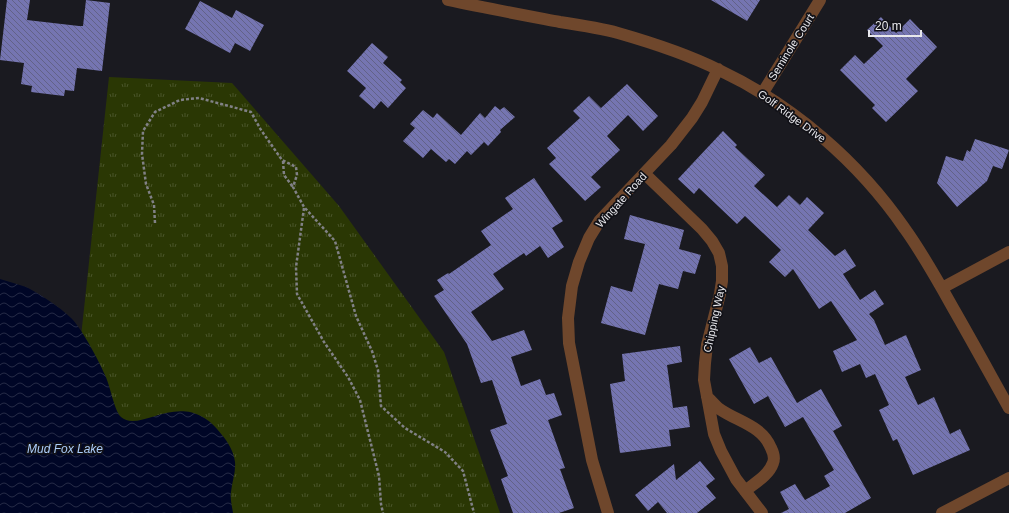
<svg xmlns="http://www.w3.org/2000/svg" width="1009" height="513" font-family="Helvetica,sans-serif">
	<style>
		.grass { fill: url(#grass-tufts) }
		.water { fill: url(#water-waves) }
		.building { fill: url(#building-back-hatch) }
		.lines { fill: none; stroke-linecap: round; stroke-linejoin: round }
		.path { stroke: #818186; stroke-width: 2.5; stroke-dasharray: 3 2; stroke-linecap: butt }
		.minor { stroke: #6f472c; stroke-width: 12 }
		.labels { text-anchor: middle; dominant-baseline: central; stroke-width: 3.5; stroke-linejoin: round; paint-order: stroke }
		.street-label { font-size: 11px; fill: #e8e8ec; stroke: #111117 }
		.water-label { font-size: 12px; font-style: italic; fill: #accdfa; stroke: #111117 }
	</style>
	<defs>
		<pattern id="grass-tufts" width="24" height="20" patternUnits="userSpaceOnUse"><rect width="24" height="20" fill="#2a3704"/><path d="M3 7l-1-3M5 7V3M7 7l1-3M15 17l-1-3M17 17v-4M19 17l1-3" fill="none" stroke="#495429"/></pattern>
		<pattern id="water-waves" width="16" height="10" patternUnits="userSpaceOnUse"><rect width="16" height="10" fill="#000626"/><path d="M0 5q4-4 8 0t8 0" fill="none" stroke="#252a46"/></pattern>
		<pattern id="building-back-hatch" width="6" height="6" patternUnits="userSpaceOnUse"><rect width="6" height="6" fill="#7575b1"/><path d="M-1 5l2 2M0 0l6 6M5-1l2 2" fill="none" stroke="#626287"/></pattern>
	</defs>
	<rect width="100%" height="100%" fill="#1a1a20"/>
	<path class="grass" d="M 109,77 L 232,83 L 339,206 L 444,352 L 500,513 L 62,513 Z"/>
	<path class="water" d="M 0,279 C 9,282 18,284 26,287 C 39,293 64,310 73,320 C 84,333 98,359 105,375 C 110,385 114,410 121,417 C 141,435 184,383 222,435 C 228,442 234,452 235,462 C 236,472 232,482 231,492 C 230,499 232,506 233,513 L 0,513 Z"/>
	<path class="building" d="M 7,0 L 30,0 L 27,20 L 79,26 L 83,26 L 86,0 L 110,3 L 102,71 L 77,68 L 74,91 L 65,90 L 64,96 L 31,92 L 32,86 L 21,84 L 24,63 L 0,60 Z
		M 711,0 L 760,0 L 747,21 Z
		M 200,1 L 232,18 L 236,10 L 264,25 L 250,51 L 235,43 L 230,53 L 185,29 Z
		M 881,17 L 896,33 L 910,19 L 937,47 L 906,79 L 918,91 L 886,122 L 872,108 L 875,105 L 840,70 L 855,55 L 864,64 L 883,46 L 867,30 Z
		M 372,43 L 388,57 L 383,63 L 402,80 L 400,82 L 406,88 L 388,108 L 381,101 L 374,109 L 359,96 L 366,88 L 347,71 Z
		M 627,84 L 658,116 L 643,131 L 628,115 L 607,136 L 620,150 L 591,177 L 601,187 L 585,201 L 549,164 L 556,158 L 547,148 L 580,118 L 573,111 L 589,96 L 601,108 Z
		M 495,106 L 500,110 L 504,107 L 515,117 L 500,130 L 501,132 L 488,146 L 484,142 L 471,155 L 467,151 L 455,164 L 449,159 L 446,162 L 431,149 L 423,158 L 403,141 L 415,128 L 410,124 L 423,110 L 433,118 L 437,113 L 461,135 L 480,113 L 485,118 Z
		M 723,131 L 737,145 L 735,147 L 765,175 L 754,186 L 777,207 L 789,195 L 800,205 L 807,197 L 824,213 L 808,230 L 835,256 L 845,249 L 856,266 L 843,274 L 860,300 L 875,290 L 884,304 L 869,314 L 874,320 L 885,345 L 906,335 L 921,370 L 905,377 L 918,405 L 934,397 L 950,434 L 960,429 L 970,450 L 913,475 L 897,439 L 893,441 L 879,410 L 889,405 L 875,374 L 866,378 L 860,364 L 842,372 L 833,351 L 857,340 L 831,301 L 819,309 L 793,269 L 785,277 L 769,262 L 781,250 L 745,216 L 737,224 L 699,188 L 694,194 L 678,179 Z
		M 975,139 L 1009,150 L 1002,169 L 993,166 L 987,181 L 957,207 L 937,183 L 946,156 L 963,161 L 967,150 L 970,152 Z
		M 534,178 L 563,221 L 552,228 L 564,247 L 548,258 L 540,246 L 526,256 L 524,253 L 493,274 L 504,289 L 471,312 L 492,341 L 524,330 L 532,350 L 511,357 L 521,386 L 540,379 L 546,395 L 554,393 L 562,415 L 548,420 L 565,468 L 560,469 L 574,508 L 559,513 L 513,513 L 501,479 L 508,476 L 490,430 L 507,424 L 492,380 L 481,383 L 467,344 L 434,296 L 444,290 L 437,280 L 448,273 L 449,274 L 491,245 L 481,231 L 513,209 L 505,198 Z
		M 630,215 L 684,230 L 679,249 L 701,255 L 695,274 L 683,271 L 678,289 L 659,284 L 645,335 L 601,323 L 611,286 L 632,292 L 645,244 L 624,239 Z
		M 680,346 L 682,362 L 667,365 L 673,408 L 687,406 L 690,427 L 669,430 L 671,446 L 620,453 L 610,384 L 625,381 L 622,354 Z
		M 750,347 L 759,363 L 771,357 L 797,403 L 821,389 L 842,426 L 833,431 L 871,498 L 845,513 L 781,513 L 789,509 L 780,492 L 795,484 L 805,500 L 830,486 L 824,476 L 834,470 L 803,417 L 785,427 L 768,396 L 754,404 L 729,359 Z
		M 700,461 L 715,479 L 706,486 L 716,498 L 697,513 L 667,513 L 658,502 L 648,511 L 635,495 L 674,464 L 676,480 Z"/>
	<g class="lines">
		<path class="path" d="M 283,161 L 284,175 L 293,187
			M 304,208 L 296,267 L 297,294 L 324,342 L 348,377 L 360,400 L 379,476 L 381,504 L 383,513
			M 155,223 L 154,205 L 146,184 L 142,154 L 143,131 L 155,112 L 180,100 L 199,98 L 251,112 L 261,130 L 282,160 L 296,167 L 297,175 L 293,187 L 304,207 L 335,241 L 356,316 L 372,351 L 378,370 L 381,406 L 405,428 L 445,452 L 463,471 L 474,513"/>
		<path class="minor" d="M 448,0 C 485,8 523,15 560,22 C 580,25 600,28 618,33 C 653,43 687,54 719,70 C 793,105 859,162 905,229 C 923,254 938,281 953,308 C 972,341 990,374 1009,408
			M 762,94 L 820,0
			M 645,174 L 702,229 L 712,241 L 719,253 L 722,266 L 722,281 L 720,294 L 707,345 L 705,363 L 704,380 L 714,434 L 721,451 L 736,479 L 762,513
			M 942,288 L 1009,252
			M 707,397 C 712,401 716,407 721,410 C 739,422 762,426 771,448 C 773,452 775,458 773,463 C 769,475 755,483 745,491
			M 608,513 L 592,460 L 569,343 L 568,318 L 572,286 L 579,262 L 589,238 L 600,220 L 671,145 L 692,118 L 702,102 L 718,69
			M 942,513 L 1009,478"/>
	</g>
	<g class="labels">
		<g class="street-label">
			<text transform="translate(791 47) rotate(-58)">Seminole Court</text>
			<text transform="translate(792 116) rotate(36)">Golf Ridge Drive</text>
			<text transform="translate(621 200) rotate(-48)">Wingate Road</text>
			<text transform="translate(714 319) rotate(-78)">Chipping Way</text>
		</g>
		<g class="water-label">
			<text x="65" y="449">Mud Fox Lake</text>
		</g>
	</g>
	<path d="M869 30v6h52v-6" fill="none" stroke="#e8e8ec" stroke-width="2"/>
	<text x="875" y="30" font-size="12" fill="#e8e8ec" stroke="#111117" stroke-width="3" paint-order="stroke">20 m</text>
</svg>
